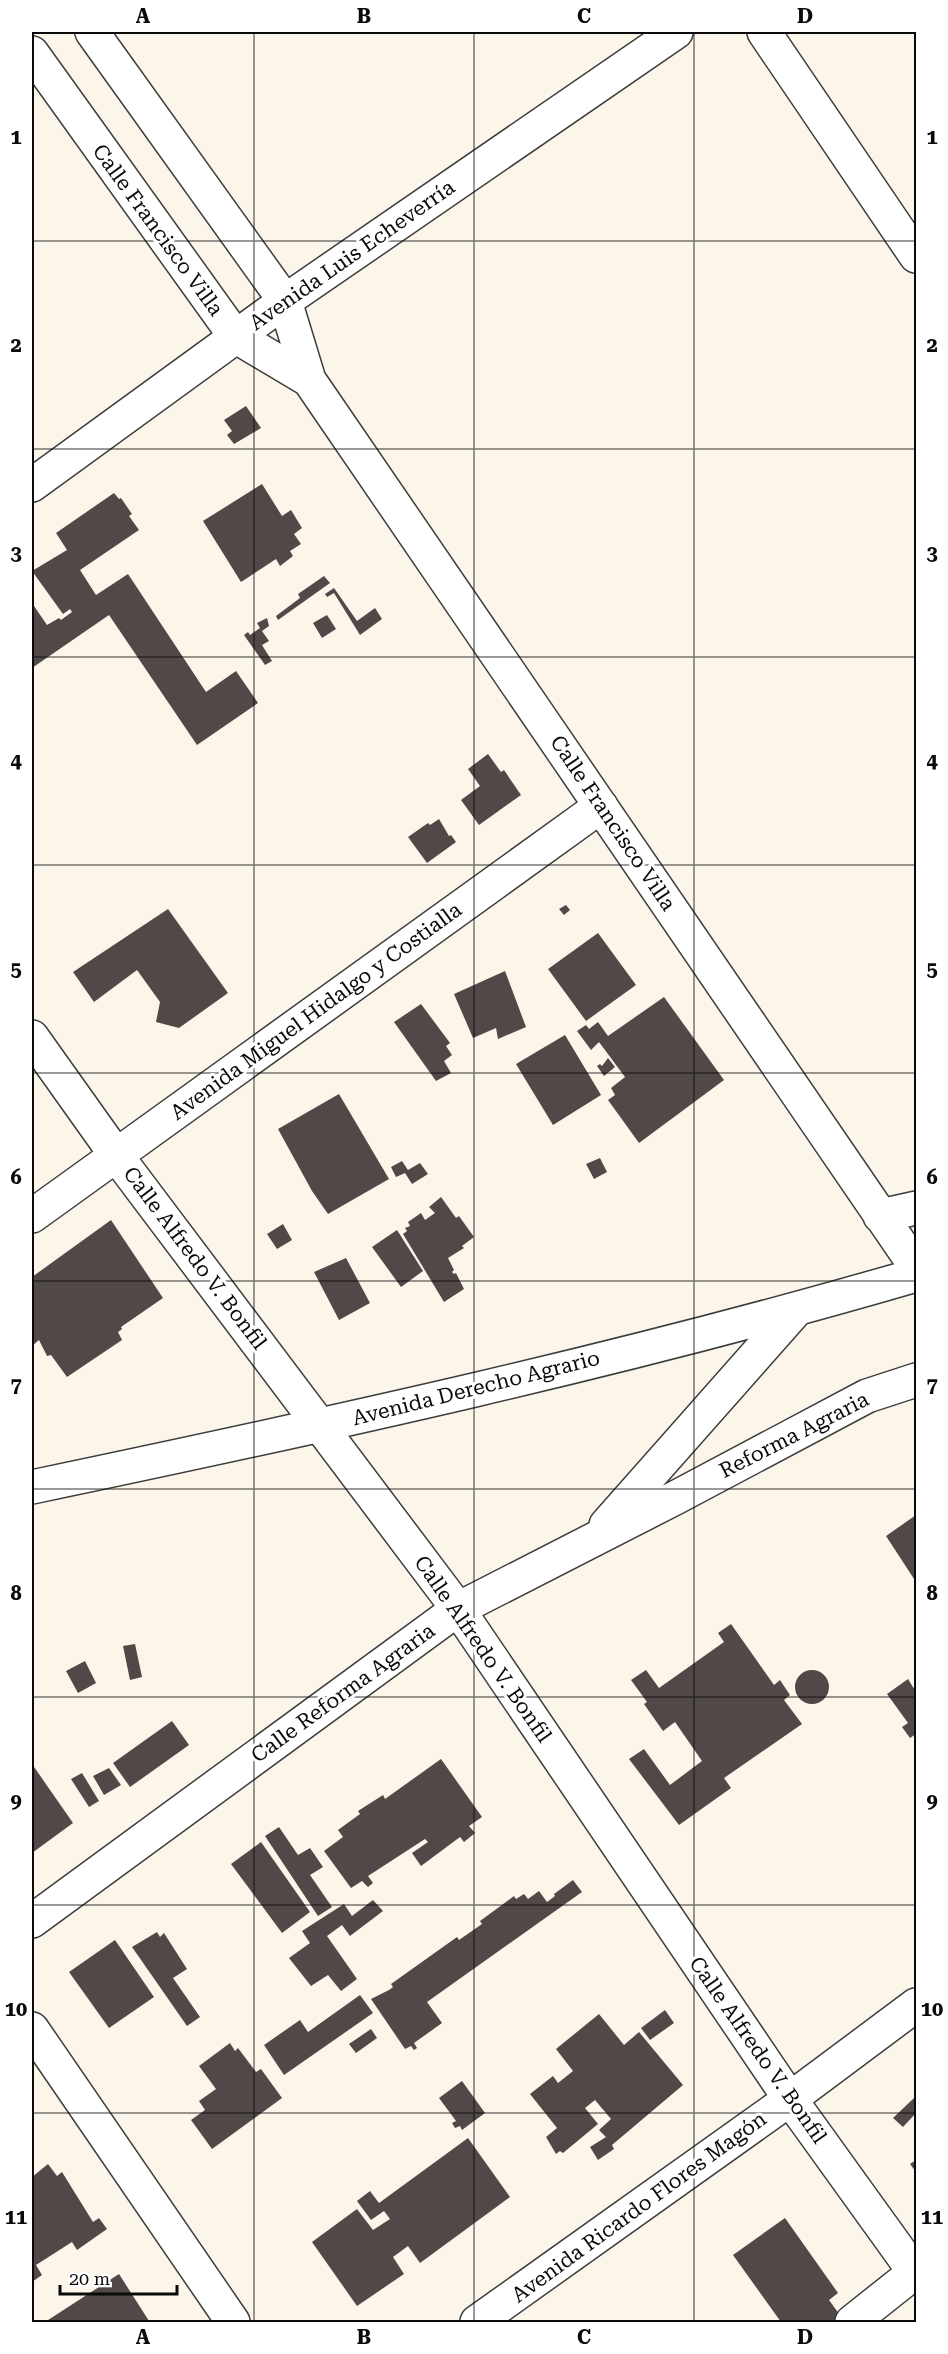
<svg xmlns="http://www.w3.org/2000/svg" width="948" height="2354" font-family="'Roboto Serif',serif">
	<style>
		.building { fill: #514948 }
		.lines { fill: none; stroke-linecap: round; stroke-linejoin: round }
		.minor-casing { stroke: #3d3d3d; stroke-width: 36 }
		.minor { stroke: #fff; stroke-width: 33 }
		.grid { fill: none; stroke: #0a0a0a; stroke-width: 1.5; stroke-opacity: 0.55 }
		.labels { text-anchor: middle; dominant-baseline: central; stroke-width: 6; stroke-linejoin: round; paint-order: stroke }
		.street-label { font-size: 21px; fill: #0a0a0a; stroke: #fff }
		.neatline { fill: none; stroke: #0a0a0a; stroke-width: 2 }
		.grid-label { font-size: 20px; text-anchor: middle; font-weight: bold; fill: #0a0a0a }
	</style>
	<rect width="100%" height="100%" fill="#fcf5ea"/>
	<path class="building" d="M 246,406 L 261,428 L 234,444 L 227,435 L 232,431 L 224,420 Z
		M 262,484 L 282,516 L 291,510 L 302,528 L 294,534 L 301,544 L 290,551 L 293,556 L 280,566 L 276,559 L 241,582 L 203,521 Z
		M 114,493 L 119,499 L 121,498 L 132,514 L 129,516 L 139,530 L 80,570 L 96,595 L 128,574 L 206,692 L 236,671 L 258,703 L 197,745 L 109,615 L 32,668 L 32,603 L 47,625 L 59,618 L 61,620 L 72,612 L 70,609 L 63,614 L 32,571 L 67,550 L 56,533 Z
		M 324,576 L 330,583 L 278,620 L 276,616 L 300,598 L 298,594 Z
		M 334,588 L 357,621 L 375,608 L 382,619 L 360,635 L 334,593 L 327,597 L 325,594 Z
		M 327,615 L 336,629 L 322,638 L 313,623 Z
		M 267,618 L 269,626 L 262,631 L 269,641 L 262,645 L 272,661 L 265,665 L 244,635 L 248,632 L 250,635 L 260,628 L 257,623 Z
		M 488,754 L 501,772 L 504,770 L 521,795 L 479,825 L 461,800 L 480,786 L 468,769 Z
		M 439,819 L 449,836 L 451,835 L 456,842 L 427,863 L 408,837 L 428,823 L 430,825 Z
		M 566,905 L 570,910 L 564,915 L 559,909 Z
		M 168,909 L 228,993 L 179,1028 L 156,1022 L 160,1002 L 137,970 L 94,1002 L 73,972 Z
		M 598,933 L 636,985 L 586,1021 L 548,969 Z
		M 505,971 L 526,1027 L 498,1039 L 496,1028 L 473,1038 L 454,994 Z
		M 664,997 L 724,1080 L 639,1143 L 608,1100 L 615,1095 L 611,1088 L 625,1077 L 599,1042 L 591,1050 L 577,1031 L 586,1025 L 589,1029 L 598,1022 L 608,1036 Z
		M 421,1004 L 450,1043 L 446,1046 L 452,1055 L 444,1061 L 451,1073 L 436,1081 L 394,1022 Z
		M 565,1035 L 601,1095 L 553,1125 L 516,1064 Z
		M 608,1058 L 615,1067 L 604,1076 L 597,1066 L 600,1064 L 602,1066 Z
		M 339,1094 L 389,1179 L 328,1214 L 312,1191 L 278,1129 Z
		M 600,1158 L 607,1172 L 594,1179 L 586,1164 Z
		M 402,1161 L 408,1170 L 420,1163 L 428,1174 L 412,1184 L 405,1173 L 396,1177 L 391,1167 Z
		M 441,1197 L 456,1218 L 459,1216 L 474,1237 L 462,1246 L 464,1248 L 448,1258 L 454,1270 L 452,1272 L 454,1274 L 456,1273 L 464,1289 L 444,1302 L 403,1234 L 407,1231 L 405,1228 L 410,1226 L 408,1222 L 421,1213 L 425,1220 L 435,1213 L 429,1207 Z
		M 111,1220 L 163,1298 L 121,1327 L 122,1329 L 118,1332 L 122,1340 L 67,1377 L 51,1355 L 47,1356 L 39,1340 L 32,1346 L 32,1277 Z
		M 283,1224 L 292,1240 L 277,1249 L 267,1234 Z
		M 397,1230 L 423,1271 L 401,1287 L 372,1247 Z
		M 346,1258 L 370,1303 L 339,1320 L 314,1272 Z
		M 916,1515 L 916,1582 L 886,1536 Z
		M 731,1624 L 774,1685 L 780,1680 L 790,1695 L 784,1700 L 802,1724 L 724,1778 L 731,1788 L 679,1825 L 629,1759 L 644,1749 L 670,1785 L 702,1761 L 675,1722 L 663,1731 L 644,1704 L 647,1702 L 631,1680 L 646,1670 L 659,1688 L 724,1642 L 718,1633 Z
		M 135,1644 L 142,1677 L 130,1680 L 123,1646 Z
		M 85,1661 L 96,1683 L 78,1693 L 66,1671 Z
		M795 1687a17 17 0 1 1 34 0a17 17 0 1 1-34 0Z
		M 908,1679 L 916,1692 L 916,1734 L 910,1738 L 902,1727 L 908,1723 L 887,1694 Z
		M 172,1721 L 189,1745 L 130,1787 L 113,1763 Z
		M 441,1759 L 482,1817 L 469,1826 L 475,1833 L 464,1842 L 460,1837 L 421,1866 L 412,1853 L 428,1842 L 425,1839 L 368,1876 L 373,1883 L 368,1887 L 362,1881 L 351,1888 L 324,1851 L 343,1837 L 338,1830 L 360,1814 L 358,1811 L 383,1795 L 385,1799 Z
		M 32,1764 L 73,1823 L 32,1853 Z
		M 109,1768 L 121,1785 L 104,1795 L 93,1776 Z
		M 82,1773 L 99,1801 L 89,1807 L 71,1779 Z
		M 279,1827 L 298,1855 L 310,1848 L 323,1867 L 310,1875 L 332,1907 L 318,1916 L 265,1836 Z
		M 261,1842 L 310,1912 L 282,1933 L 231,1864 Z
		M 573,1880 L 582,1892 L 427,2002 L 442,2023 L 414,2043 L 417,2048 L 414,2050 L 411,2046 L 405,2049 L 371,1999 L 389,1990 L 393,1987 L 391,1984 L 457,1937 L 459,1940 L 482,1924 L 480,1921 L 514,1896 L 516,1899 L 524,1894 L 528,1899 L 539,1891 L 547,1902 L 555,1896 L 554,1894 Z
		M 373,1900 L 383,1911 L 350,1936 L 342,1925 L 327,1936 L 357,1979 L 341,1991 L 328,1975 L 311,1986 L 289,1958 L 310,1943 L 302,1931 L 344,1904 L 352,1916 Z
		M 157,1932 L 160,1937 L 164,1933 L 187,1969 L 173,1978 L 200,2017 L 187,2026 L 132,1947 Z
		M 115,1940 L 154,1997 L 109,2028 L 69,1972 Z
		M 360,1995 L 373,2013 L 284,2075 L 264,2045 L 300,2020 L 308,2032 Z
		M 665,2010 L 674,2023 L 650,2040 L 641,2028 Z
		M 599,2014 L 624,2045 L 639,2032 L 683,2085 L 612,2145 L 614,2149 L 598,2160 L 590,2147 L 606,2137 L 599,2130 L 611,2119 L 595,2100 L 585,2108 L 598,2124 L 563,2153 L 560,2151 L 556,2154 L 546,2137 L 557,2128 L 530,2094 L 553,2076 L 558,2083 L 573,2071 L 556,2049 Z
		M 371,2029 L 377,2038 L 356,2053 L 349,2044 Z
		M 230,2043 L 235,2051 L 238,2048 L 256,2072 L 261,2069 L 282,2098 L 212,2149 L 191,2120 L 205,2110 L 199,2101 L 216,2089 L 199,2066 Z
		M 462,2081 L 485,2113 L 462,2130 L 460,2126 L 455,2128 L 452,2123 L 456,2121 L 439,2098 Z
		M 914,2098 L 916,2100 L 916,2113 L 903,2127 L 893,2118 Z
		M 468,2138 L 510,2197 L 420,2263 L 408,2246 L 393,2257 L 404,2274 L 357,2306 L 312,2242 L 357,2209 L 373,2230 L 390,2219 L 384,2211 L 371,2220 L 357,2201 L 370,2191 L 379,2203 Z
		M 916,2160 L 916,2172 L 910,2164 Z
		M 48,2164 L 57,2176 L 62,2172 L 93,2222 L 99,2218 L 107,2229 L 77,2250 L 72,2242 L 36,2265 L 42,2275 L 32,2282 L 32,2177 Z
		M 785,2218 L 838,2293 L 829,2300 L 845,2322 L 781,2322 L 733,2255 Z
		M 119,2274 L 149,2321 L 45,2322 Z"/>
	<g class="lines">
		<g class="minor-casing">
			<path id="minor" d="M 92,32 L 285,301 L 309,380 L 916,1267
				M 764,32 L 916,256
				M 32,53 L 235,336 L 309,380
				M 32,485 L 285,301 L 676,32
				M 32,1037 L 116,1155 L 458,1609 L 790,2099 L 916,2274
				M 32,1216 L 601,806
				M 880,1216 L 916,1208
				M 32,1487 C 328,1425 625,1360 916,1275
				M 606,1525 L 796,1310
				M 32,1921 L 458,1609 L 675,1498 L 867,1396 L 916,1380
				M 32,2029 L 233,2322
				M 477,2322 L 790,2099 L 916,2005
				M 852,2322 L 915,2272"/>
		</g>
		<use href="#minor" class="minor"/>
	</g>
	<path class="grid" d="M 254,32 L 254,2322M 474,32 L 474,2322M 694,32 L 694,2322M 32,241 L 916,241M 32,449 L 916,449M 32,657 L 916,657M 32,865 L 916,865M 32,1073 L 916,1073M 32,1281 L 916,1281M 32,1489 L 916,1489M 32,1697 L 916,1697M 32,1905 L 916,1905M 32,2113 L 916,2113"/>
	<g class="labels">
		<g class="street-label">
			<text transform="translate(158 230) rotate(54)">Calle Francisco Villa</text>
			<text transform="translate(352 255) rotate(-35)">Avenida Luis Echeverría</text>
			<text transform="translate(613 823) rotate(56)">Calle Francisco Villa</text>
			<text transform="translate(316 1011) rotate(-36)">Avenida Miguel Hidalgo y Costialla</text>
			<text transform="translate(195 1258) rotate(53)">Calle Alfredo V. Bonfil</text>
			<text transform="translate(476 1388) rotate(-14)">Avenida Derecho Agrario</text>
			<text transform="translate(794 1435) rotate(-27)">Reforma Agraria</text>
			<text transform="translate(483 1649) rotate(55)">Calle Alfredo V. Bonfil</text>
			<text transform="translate(343 1693) rotate(-36)">Calle Reforma Agraria</text>
			<text transform="translate(758 2050) rotate(55)">Calle Alfredo V. Bonfil</text>
			<text transform="translate(639 2207) rotate(-36)">Avenida Ricardo Flores Magón</text>
		</g>
	</g>
	<rect width="948" height="2354" fill="none" stroke="#ffffff" stroke-width="66"/>
	<path d="M60 2285v9h117v-9" fill="none" stroke="#0a0a0a" stroke-width="3"/>
	<text x="69" y="2285" font-size="18" fill="#0a0a0a" stroke="#ffffff" stroke-width="4.5" paint-order="stroke">20 m</text>
	<rect x="33" y="33" width="882" height="2288" class="neatline"/>
	<g class="grid-label">
		<text x="143" y="23">A</text>
		<text x="364" y="23">B</text>
		<text x="584" y="23">C</text>
		<text x="805" y="23">D</text>
		<text x="16" y="144">1</text>
		<text x="932" y="144">1</text>
		<text x="16" y="352">2</text>
		<text x="932" y="352">2</text>
		<text x="16" y="560">3</text>
		<text x="932" y="560">3</text>
		<text x="16" y="768">4</text>
		<text x="932" y="768">4</text>
		<text x="16" y="976">5</text>
		<text x="932" y="976">5</text>
		<text x="16" y="1184">6</text>
		<text x="932" y="1184">6</text>
		<text x="16" y="1392">7</text>
		<text x="932" y="1392">7</text>
		<text x="16" y="1600">8</text>
		<text x="932" y="1600">8</text>
		<text x="16" y="1808">9</text>
		<text x="932" y="1808">9</text>
		<text x="16" y="2016">10</text>
		<text x="932" y="2016">10</text>
		<text x="16" y="2224">11</text>
		<text x="932" y="2224">11</text>
		<text x="143" y="2344">A</text>
		<text x="364" y="2344">B</text>
		<text x="584" y="2344">C</text>
		<text x="805" y="2344">D</text>
	</g>
</svg>
